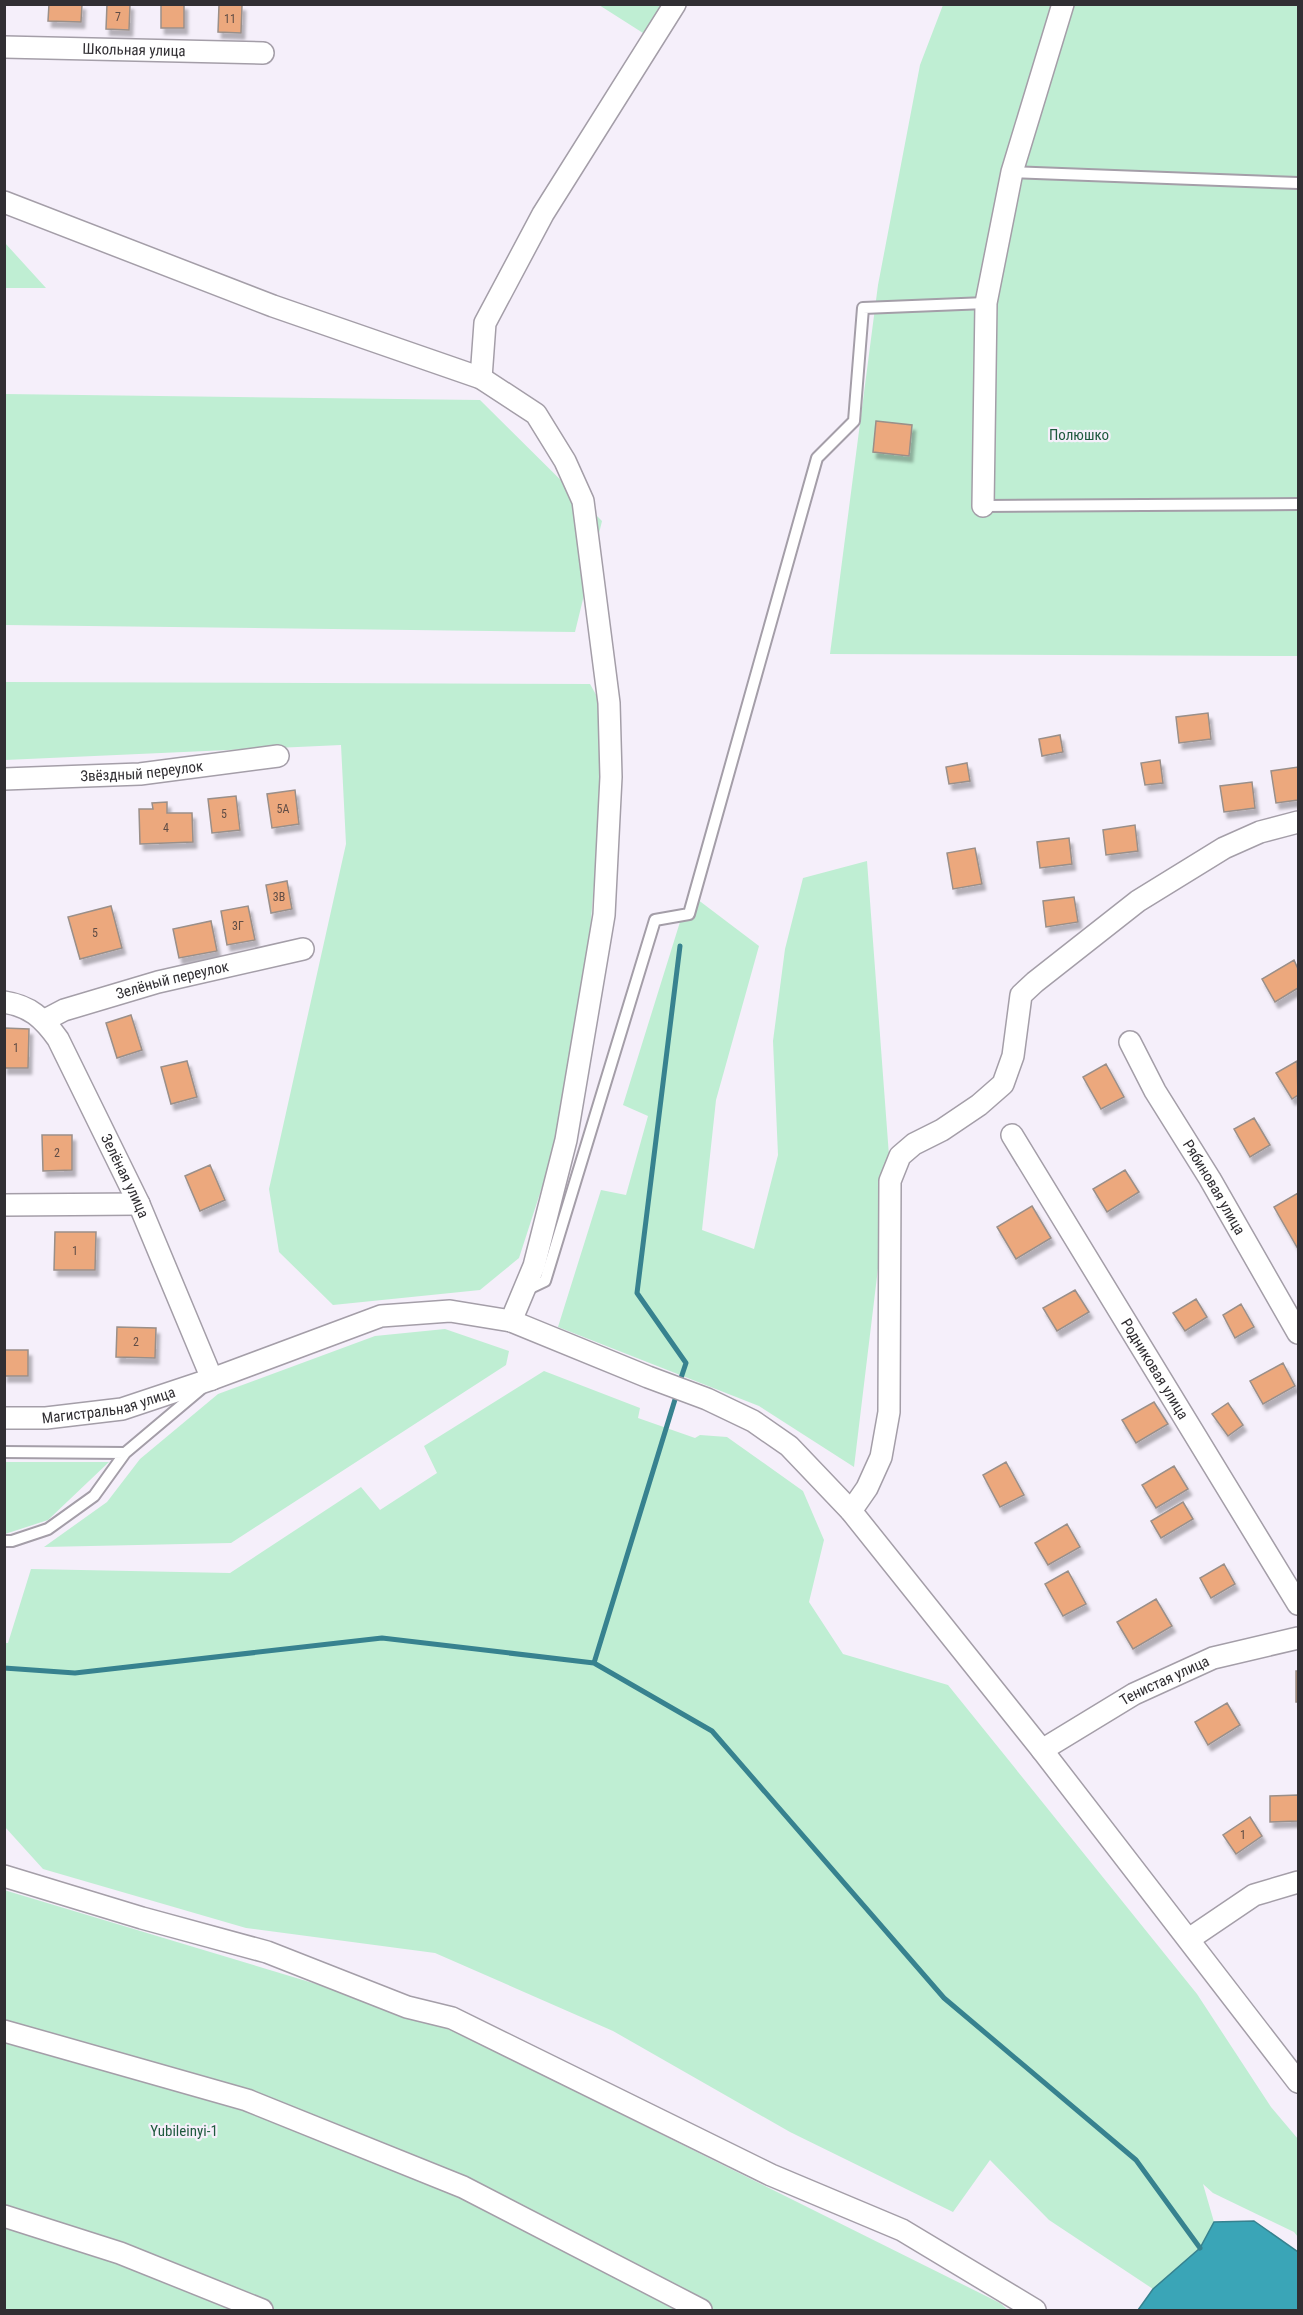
<svg xmlns="http://www.w3.org/2000/svg" width="1303" height="2315" font-family="'Roboto Condensed',sans-serif">
	<style>
		.green { fill: #bfeed3 }
		.water { fill: #3aa5b7; stroke: #37828f; stroke-width: 1.5 }
		.lines { fill: none; stroke-linecap: round; stroke-linejoin: round }
		.stream { stroke: #37828f; stroke-width: 5 }
		.building { fill: #eca87d; stroke: #9a8f89; stroke-width: 1.5; filter: url(#shadow) }
		.service-casing { stroke: #a49ea8; stroke-width: 14 }
		.minor-casing { stroke: #a49ea8; stroke-width: 24 }
		.service { stroke: #fff; stroke-width: 10 }
		.minor { stroke: #fff; stroke-width: 21 }
		.labels { text-anchor: middle; dominant-baseline: central; stroke-width: 4.5; stroke-linejoin: round; paint-order: stroke }
		.number-label { font-size: 12px; fill: #604d46 }
		.street-label { font-size: 15px; fill: #312f33; stroke: #f5effa }
		.park-label { font-size: 15px; fill: #1f5a3e; stroke: #f5effa }
	</style>
	<defs>
		<filter id="shadow"><feDropShadow dx="3.5" dy="6" stdDeviation="1.5" flood-color="#0004"/></filter>
	</defs>
	<rect width="100%" height="100%" fill="#f5effa"/>
	<path class="green" d="M 599,5 L 684,5 L 654,40 Z
		M 943,5 L 1298,5 L 1298,656 L 830,654 L 878,285 L 920,65 Z
		M 5,243 L 46,288 L 5,288 Z
		M 5,394 L 480,400 L 602,521 L 575,632 L 5,625 Z
		M 4,682 L 590,684 L 608,716 L 589,944 L 554,1150 L 519,1258 L 480,1290 L 333,1305 L 279,1252 L 269,1189 L 346,844 L 341,745 L 5,760 Z
		M 867,861 L 890,1169 L 854,1467 L 759,1406 L 558,1327 L 601,1190 L 626,1195 L 648,1116 L 623,1105 L 689,893 L 759,946 L 716,1100 L 702,1230 L 754,1249 L 778,1155 L 773,1041 L 785,949 L 803,878 Z
		M 445,1329 L 509,1351 L 506,1365 L 231,1543 L 44,1547 L 107,1502 L 140,1459 L 218,1394 L 375,1336 Z
		M 544,1371 L 640,1408 L 638,1418 L 695,1438 L 700,1435 L 727,1437 L 803,1491 L 824,1540 L 809,1602 L 843,1654 L 948,1685 L 1197,1994 L 1271,2107 L 1298,2139 L 1298,2237 L 1294,2232 L 1213,2193 L 1203,2184 L 1214,2222 L 1200,2248 L 1153,2289 L 1049,2220 L 990,2160 L 953,2212 L 790,2132 L 613,2031 L 435,1953 L 246,1928 L 43,1869 L 5,1827 L 5,1643 L 8,1643 L 31,1569 L 230,1573 L 361,1487 L 380,1510 L 437,1473 L 424,1446 Z
		M 5,1462 L 109,1462 L 48,1520 L 5,1534 Z
		M 4,1890 L 426,2017 L 1000,2303 L 1008,2310 L 5,2310 Z"/>
	<path class="water" d="M 1254,2221 L 1298,2252 L 1298,2310 L 1138,2310 L 1153,2289 L 1200,2248 L 1214,2222 Z"/>
	<g class="lines">
		<path class="stream" d="M 679,1384 L 686,1363 L 637,1293 L 680,946
			M 677,1393 L 594,1663 L 712,1731 L 944,1998 L 1136,2160 L 1200,2248
			M 4,1668 L 75,1673 L 382,1638 L 594,1663"/>
	</g>
	<path class="building" d="M 49,4 L 82,4 L 81,22 L 48,21 Z
		M 107,4 L 130,4 L 129,30 L 106,29 Z
		M 161,4 L 184,4 L 184,28 L 161,28 Z
		M 219,5 L 242,5 L 241,33 L 218,32 Z
		M 876,421 L 912,425 L 909,456 L 873,452 Z
		M 1208,713 L 1211,739 L 1179,743 L 1176,717 Z
		M 1060,735 L 1063,752 L 1042,756 L 1039,739 Z
		M 1160,760 L 1163,783 L 1145,785 L 1141,763 Z
		M 967,763 L 970,781 L 949,784 L 946,767 Z
		M 1298,767 L 1298,800 L 1276,803 L 1271,771 Z
		M 1252,782 L 1255,808 L 1224,812 L 1220,786 Z
		M 295,790 L 299,824 L 272,828 L 267,794 Z
		M 236,796 L 240,830 L 212,833 L 208,799 Z
		M 167,802 L 167,813 L 192,813 L 193,842 L 140,844 L 139,809 L 153,809 L 152,803 Z
		M 1135,825 L 1138,851 L 1106,855 L 1103,830 Z
		M 1069,838 L 1072,864 L 1040,868 L 1037,842 Z
		M 975,848 L 982,884 L 953,889 L 947,853 Z
		M 287,881 L 292,909 L 271,913 L 266,885 Z
		M 1074,897 L 1078,922 L 1046,927 L 1043,901 Z
		M 111,906 L 122,948 L 80,959 L 68,917 Z
		M 248,906 L 255,940 L 227,945 L 221,911 Z
		M 211,921 L 217,951 L 179,958 L 173,929 Z
		M 1294,960 L 1298,969 L 1298,988 L 1275,1002 L 1262,979 Z
		M 131,1015 L 142,1050 L 117,1058 L 106,1023 Z
		M 4,1028 L 29,1029 L 28,1068 L 4,1068 Z
		M 187,1061 L 197,1097 L 171,1104 L 161,1067 Z
		M 1297,1061 L 1298,1095 L 1292,1099 L 1276,1073 Z
		M 1106,1064 L 1124,1097 L 1101,1109 L 1083,1077 Z
		M 1254,1118 L 1270,1145 L 1250,1157 L 1234,1129 Z
		M 42,1135 L 72,1135 L 72,1170 L 43,1171 Z
		M 210,1165 L 225,1200 L 200,1211 L 185,1176 Z
		M 1125,1170 L 1139,1192 L 1107,1212 L 1093,1189 Z
		M 1298,1193 L 1298,1249 L 1274,1207 Z
		M 1032,1206 L 1051,1238 L 1016,1259 L 997,1227 Z
		M 55,1232 L 96,1232 L 95,1270 L 54,1270 Z
		M 1075,1290 L 1089,1312 L 1057,1331 L 1043,1308 Z
		M 1196,1299 L 1207,1317 L 1185,1331 L 1173,1313 Z
		M 1241,1304 L 1254,1327 L 1235,1338 L 1223,1315 Z
		M 117,1327 L 156,1328 L 155,1358 L 116,1357 Z
		M 4,1350 L 28,1350 L 28,1376 L 4,1376 Z
		M 1283,1363 L 1295,1386 L 1263,1404 L 1250,1381 Z
		M 1154,1402 L 1168,1424 L 1136,1443 L 1122,1420 Z
		M 1228,1403 L 1243,1425 L 1228,1436 L 1212,1414 Z
		M 1006,1462 L 1024,1495 L 1000,1507 L 983,1475 Z
		M 1174,1466 L 1188,1489 L 1156,1508 L 1142,1485 Z
		M 1183,1502 L 1193,1519 L 1161,1538 L 1151,1521 Z
		M 1067,1524 L 1080,1547 L 1048,1565 L 1035,1543 Z
		M 1224,1564 L 1235,1584 L 1211,1598 L 1200,1578 Z
		M 1068,1571 L 1086,1604 L 1063,1616 L 1045,1584 Z
		M 1156,1599 L 1172,1626 L 1133,1649 L 1117,1622 Z
		M 1296,1671 L 1298,1671 L 1298,1702 L 1296,1702 Z
		M 1227,1703 L 1240,1725 L 1208,1745 L 1195,1722 Z
		M 1298,1795 L 1298,1821 L 1270,1822 L 1270,1796 Z
		M 1250,1817 L 1262,1836 L 1236,1854 L 1223,1835 Z"/>
	<g class="lines">
		<g class="service-casing">
			<path id="service" d="M 1012,172 L 1298,183
				M 983,506 L 1298,504
				M 526,1290 L 545,1281 L 655,920 L 689,914 L 817,458 L 854,421 L 863,308 L 986,303
				M 4,1452 L 125,1453
				M 4,1541 L 12,1541 L 48,1529 L 94,1496 L 125,1453 L 201,1389"/>
		</g>
		<g class="minor-casing">
			<g id="minor">
				<path id="s1" d="M 4,47 L 263,53"/>
				<path d="M 4,202 L 273,306 L 481,378 L 536,414 L 565,461 L 583,501 L 609,703 L 611,777 L 604,915 L 566,1140 L 534,1266 L 511,1321"/>
				<path d="M 481,378 L 485,323 L 543,214 L 675,4"/>
				<path d="M 983,506 L 986,303 L 1012,172 L 1063,4"/>
				<path id="s2" d="M 4,779 L 140,774 L 278,756"/>
				<path id="s3" d="M 4,1002 C 30,1006 43,1018 58,1039 L 139,1204 L 212,1379"/>
				<path id="s4" d="M 45,1020 L 64,1010 L 158,982 L 303,949"/>
				<path id="s5" d="M 1130,1042 L 1155,1091 L 1210,1179 L 1298,1333"/>
				<path id="s6" d="M 1012,1135 L 1298,1604"/>
				<path d="M 4,1205 L 139,1204"/>
				<path id="s7" d="M 4,1418 L 46,1418 L 122,1409 L 212,1379 L 381,1316 L 450,1311 L 511,1321 L 648,1377 L 707,1399 L 753,1421 L 789,1446 L 851,1511 L 1042,1750 L 1298,2082"/>
				<path d="M 851,1511 L 867,1488 L 881,1457 L 889,1412 L 890,1181 L 900,1156 L 914,1144 L 942,1130 L 979,1105 L 1003,1084 L 1013,1056 L 1021,995 L 1035,982 L 1138,901 L 1224,848 L 1260,832 L 1298,822"/>
				<path id="s8" d="M 1042,1750 L 1134,1694 L 1213,1658 L 1298,1638"/>
				<path d="M 4,1876 L 142,1918 L 267,1952 L 407,2007 L 452,2018 L 771,2175 L 902,2230 L 1035,2310"/>
				<path d="M 1189,1939 L 1254,1895 L 1298,1882"/>
				<path d="M 4,2031 L 247,2100 L 463,2187 L 701,2310"/>
				<path d="M 4,2216 L 120,2253 L 262,2310"/>
			</g>
		</g>
		<use href="#service" class="service"/>
		<use href="#minor" class="minor"/>
	</g>
	<g class="labels">
		<g class="number-label">
			<text x="118" y="17">7</text>
			<text x="230" y="19">11</text>
			<text x="283" y="809">5А</text>
			<text x="224" y="814">5</text>
			<text x="166" y="828">4</text>
			<text x="279" y="897">3В</text>
			<text x="238" y="926">3Г</text>
			<text x="95" y="933">5</text>
			<text x="16" y="1048">1</text>
			<text x="57" y="1153">2</text>
			<text x="75" y="1251">1</text>
			<text x="136" y="1342">2</text>
			<text x="1243" y="1835">1</text>
		</g>
		<g class="street-label">
			<text stroke="none"><textPath href="#s1" startOffset="130">Школьная улица</textPath></text>
			<text stroke="none"><textPath href="#s2" startOffset="138">Звёздный переулок</textPath></text>
			<text stroke="none"><textPath href="#s4" startOffset="134">Зелёный переулок</textPath></text>
			<text stroke="none"><textPath href="#s3" startOffset="220">Зелёная улица</textPath></text>
			<text stroke="none"><textPath href="#s5" startOffset="168">Рябиновая улица</textPath></text>
			<text stroke="none"><textPath href="#s6" startOffset="274">Родниковая улица</textPath></text>
			<text stroke="none"><textPath href="#s7" startOffset="106">Магистральная улица</textPath></text>
			<text stroke="none"><textPath href="#s8" startOffset="141">Тенистая улица</textPath></text>
		</g>
		<g class="park-label">
			<text x="1079" y="435">Полюшко</text>
			<text x="184" y="2131">Yubileinyi-1</text>
		</g>
	</g>
	<rect width="1303" height="2315" fill="none" stroke="#312f33" stroke-width="12"/>
</svg>
